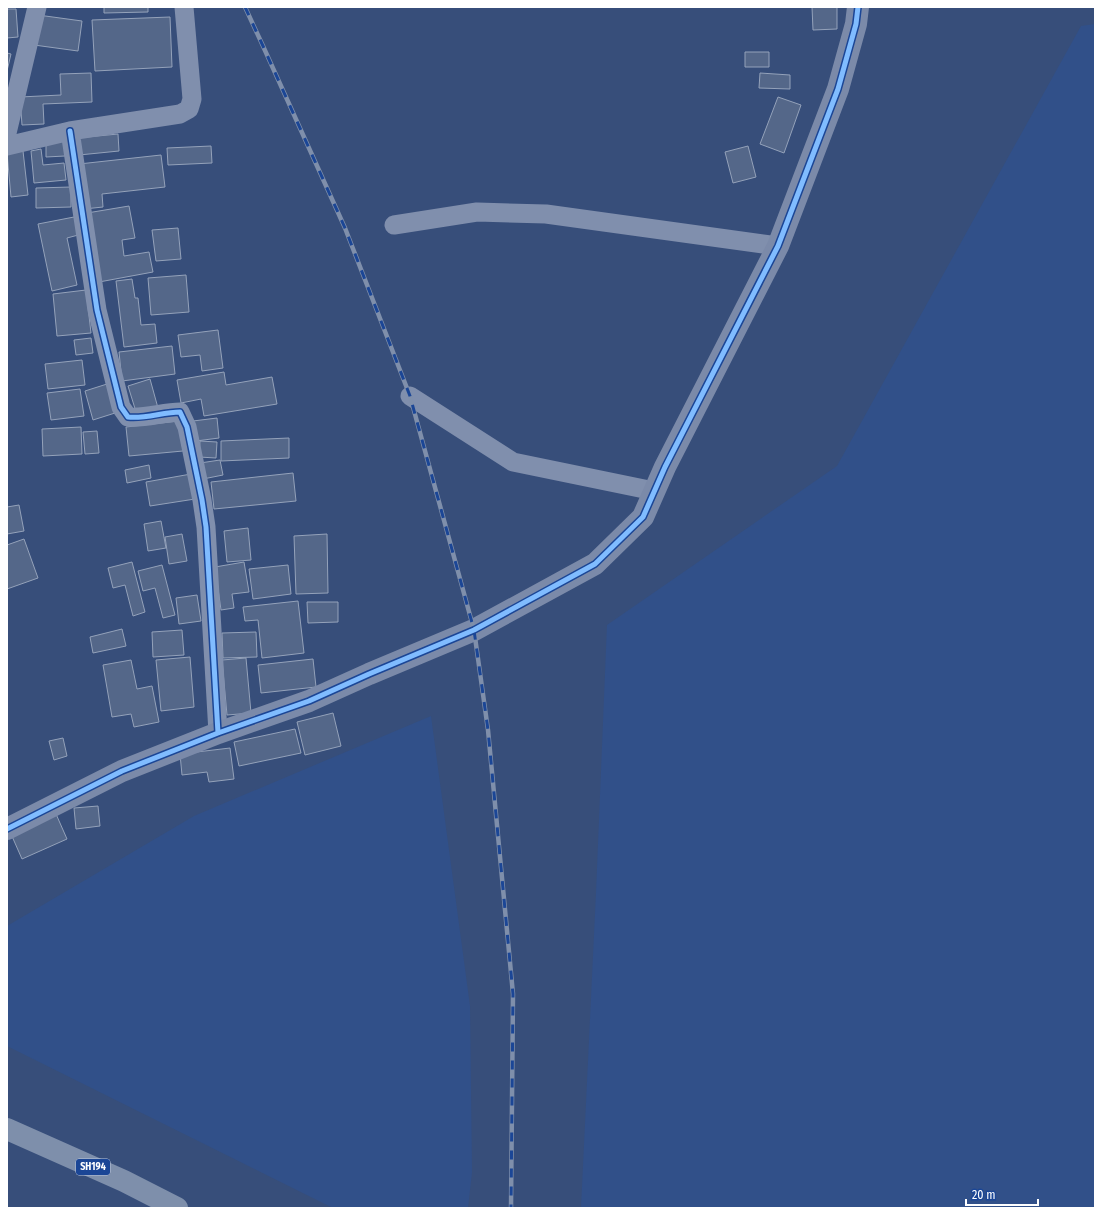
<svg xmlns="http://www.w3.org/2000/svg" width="1102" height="1215" font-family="'Fira Sans Condensed',sans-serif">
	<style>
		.water { fill: #315089 }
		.building { fill: #546789; stroke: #94a2ba }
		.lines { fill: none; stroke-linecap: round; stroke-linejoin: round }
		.street { stroke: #808fad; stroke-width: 19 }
		.secondary { stroke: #7b8aa9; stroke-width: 22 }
		.primary { stroke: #7e8fab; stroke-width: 22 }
		.rail-casing { stroke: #7f8fab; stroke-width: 4.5 }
		.rail { stroke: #1b4696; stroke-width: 3; stroke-dasharray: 9; stroke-linecap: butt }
		.cycleway-casing { stroke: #1b4696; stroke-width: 8 }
		.cycleway { stroke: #80bcff; stroke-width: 5 }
		.labels { text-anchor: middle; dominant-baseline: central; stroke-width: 3; stroke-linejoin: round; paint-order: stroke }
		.shield { fill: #1b4696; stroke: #bbc8e0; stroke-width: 1 }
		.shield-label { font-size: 10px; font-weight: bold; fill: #fff }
	</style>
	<rect width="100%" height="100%" fill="#374e7a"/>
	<path class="water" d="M 1095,24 L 1095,1208 L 581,1208 L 596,893 L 607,625 L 837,466 L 1081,26 Z
		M 431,716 L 470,1006 L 472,1172 L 468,1208 L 333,1208 L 7,1046 L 7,926 L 194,816 Z"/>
	<path class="building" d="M 104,7 L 148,7 L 148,12 L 104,13 Z
		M 812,7 L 837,7 L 837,29 L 813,30 Z
		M 7,9 L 16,9 L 18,37 L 7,38 Z
		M 38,15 L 82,21 L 78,51 L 34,45 Z
		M 170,17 L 172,67 L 95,71 L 92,20 Z
		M 745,52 L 769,52 L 769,67 L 745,67 Z
		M 7,53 L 11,54 L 7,71 Z
		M 91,73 L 92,102 L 43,104 L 44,124 L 22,125 L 20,97 L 61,95 L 60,74 Z
		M 760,73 L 790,75 L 790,89 L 759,88 Z
		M 778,97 L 801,105 L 784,153 L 760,144 Z
		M 118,134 L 119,151 L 79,155 L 77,138 Z
		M 64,141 L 65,156 L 46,157 L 46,142 Z
		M 211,146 L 212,163 L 168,165 L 167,148 Z
		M 748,146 L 756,177 L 733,183 L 725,152 Z
		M 41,149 L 43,165 L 64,163 L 66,180 L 34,183 L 31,151 Z
		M 23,151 L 28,195 L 11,197 L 7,153 Z
		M 161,155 L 165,187 L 102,194 L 103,207 L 84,209 L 79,164 Z
		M 71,187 L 71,207 L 36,208 L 36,188 Z
		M 129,206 L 135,238 L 122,240 L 124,256 L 149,252 L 153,272 L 99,282 L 87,213 Z
		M 74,217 L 82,234 L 67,238 L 77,285 L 52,291 L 38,224 Z
		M 178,228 L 181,259 L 156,261 L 152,230 Z
		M 186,275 L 189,312 L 151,315 L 148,278 Z
		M 132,279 L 135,298 L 138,298 L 141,325 L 155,324 L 157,343 L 124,347 L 116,281 Z
		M 86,290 L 91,333 L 57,336 L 53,294 Z
		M 218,330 L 223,368 L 202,371 L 200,355 L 181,357 L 178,335 Z
		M 91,338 L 93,353 L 76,355 L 74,340 Z
		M 172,346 L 175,374 L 122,381 L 119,352 Z
		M 82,360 L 85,385 L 48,389 L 45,364 Z
		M 224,372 L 226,385 L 272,377 L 277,404 L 204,416 L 201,399 L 181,403 L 177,380 Z
		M 150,379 L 158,408 L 137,415 L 128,386 Z
		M 107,384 L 115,413 L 93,420 L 85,391 Z
		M 80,389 L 84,416 L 51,420 L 47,393 Z
		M 217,418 L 219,438 L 196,441 L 193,421 Z
		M 179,421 L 183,451 L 129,456 L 126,427 Z
		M 81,427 L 82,454 L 43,456 L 42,429 Z
		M 97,431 L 99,453 L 85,454 L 83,432 Z
		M 289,438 L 289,458 L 221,461 L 221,441 Z
		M 200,441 L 217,442 L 216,458 L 199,457 Z
		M 220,460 L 223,475 L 203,479 L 200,463 Z
		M 149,465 L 151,478 L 127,483 L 125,470 Z
		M 293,473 L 296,501 L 214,509 L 211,482 Z
		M 191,474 L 195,499 L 150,506 L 146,482 Z
		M 19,505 L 24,531 L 7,534 L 7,507 Z
		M 161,521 L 166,548 L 148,551 L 144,524 Z
		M 248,528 L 251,560 L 227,562 L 224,531 Z
		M 182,534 L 187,561 L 169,564 L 165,537 Z
		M 327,534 L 328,593 L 296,594 L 294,536 Z
		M 24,539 L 38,578 L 7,589 L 7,545 Z
		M 132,562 L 145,612 L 133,616 L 125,585 L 113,588 L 108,568 Z
		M 244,562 L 249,592 L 232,594 L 234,608 L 221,610 L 215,567 Z
		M 162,565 L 175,615 L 163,618 L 155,588 L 143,591 L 138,571 Z
		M 288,565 L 291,594 L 253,599 L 249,569 Z
		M 197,595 L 201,621 L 179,624 L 176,598 Z
		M 298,601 L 304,653 L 262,658 L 258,620 L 245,621 L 243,607 Z
		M 307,602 L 338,602 L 338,622 L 308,623 Z
		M 122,629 L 126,646 L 93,653 L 90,637 Z
		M 182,630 L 184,655 L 153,657 L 152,632 Z
		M 256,632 L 257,657 L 223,658 L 222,633 Z
		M 190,657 L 194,707 L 161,711 L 156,660 Z
		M 246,658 L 251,713 L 227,715 L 222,660 Z
		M 313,659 L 316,687 L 261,693 L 258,665 Z
		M 131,660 L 137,689 L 152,686 L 159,722 L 134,727 L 131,714 L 112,717 L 103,665 Z
		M 333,713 L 341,746 L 305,755 L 297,722 Z
		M 295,729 L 301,753 L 239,766 L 234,742 Z
		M 63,738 L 67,756 L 54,760 L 49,741 Z
		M 230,748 L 234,779 L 209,782 L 207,772 L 182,775 L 180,754 Z
		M 98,806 L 100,826 L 76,829 L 74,808 Z
		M 56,814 L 67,839 L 22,859 L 11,834 Z"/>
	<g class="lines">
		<path class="street" d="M 70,131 L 97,310 L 121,407 L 128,417 C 145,419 163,412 180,412 L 187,427 L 202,500 L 206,527 L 218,733
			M 7,133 L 37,7
			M 7,146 L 70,131 L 180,114 L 189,109 L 192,99 L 184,7
			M 394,225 L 477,212 L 546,214 L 778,246
			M 410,396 L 513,462 L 654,491"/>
		<path class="secondary" d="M 7,829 L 122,771 L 218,733 L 309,701 L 369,674 L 474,630 L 595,564 L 643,517 L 665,467 L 778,246 L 838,89 L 856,24 L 858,7"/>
		<path class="primary" d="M 7,1129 L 124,1181 L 177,1208"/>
		<g class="rail-casing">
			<path id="rail" d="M 245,7 L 263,46 L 345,228 L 410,396 L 474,630 L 488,730 L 513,994 L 511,1208"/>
		</g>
		<use href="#rail" class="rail"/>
		<g class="cycleway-casing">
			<path id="cycleway" d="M 70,131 L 97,310 L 121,407 L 128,417 C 145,419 163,412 180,412 L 187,427 L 202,500 L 206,527 L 218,733
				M 7,829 L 122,771 L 218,733 L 309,701 L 369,674 L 474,630 L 595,564 L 643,517 L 665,467 L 778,246 L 838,89 L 856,24 L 858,7"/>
		</g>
		<use href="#cycleway" class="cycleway"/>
	</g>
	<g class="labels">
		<rect class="shield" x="76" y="1159" width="34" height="16" rx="3"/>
		<g class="shield-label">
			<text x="93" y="1167">SH194</text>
		</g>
	</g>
	<rect width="1102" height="1215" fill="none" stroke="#ffffff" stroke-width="16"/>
	<path d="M966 1199v6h72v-6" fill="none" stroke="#ffffff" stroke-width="2"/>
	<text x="972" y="1199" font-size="12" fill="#ffffff" stroke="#1b4696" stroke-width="3" paint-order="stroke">20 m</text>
</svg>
